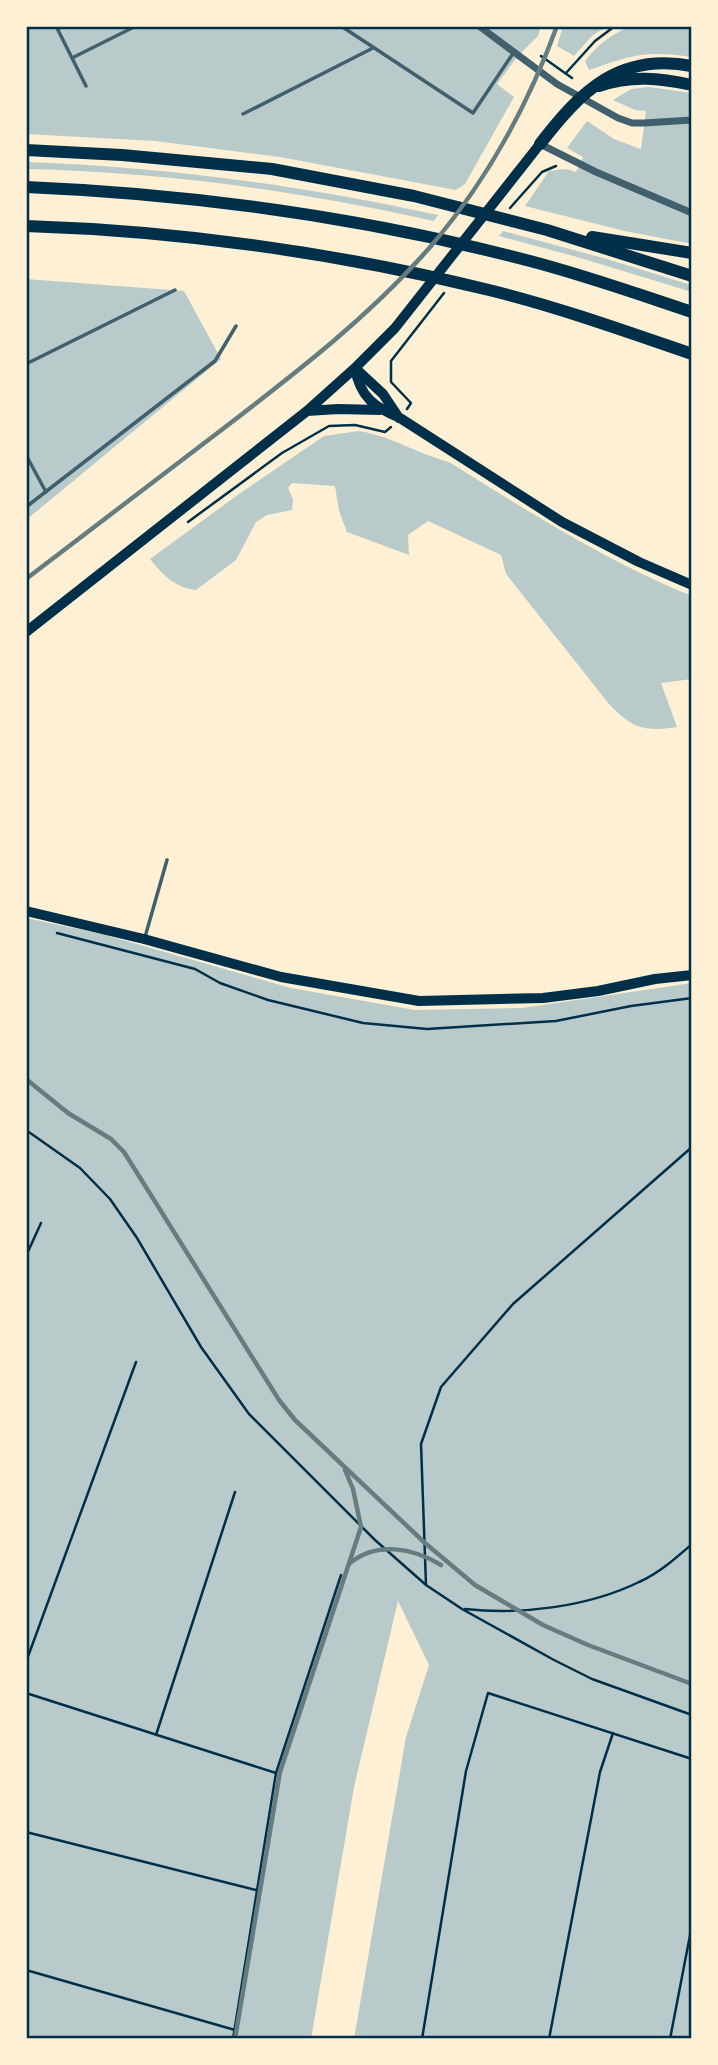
<svg xmlns="http://www.w3.org/2000/svg" width="718" height="2065" font-family="'Times New Roman',serif">
	<style>
		.green { fill: #b9caca }
		.lines { fill: none; stroke-linecap: round; stroke-linejoin: round }
		.path { stroke: #003049; stroke-width: 2.5 }
		.service { stroke: #3f606c; stroke-width: 3.5 }
		.minor { stroke: #3f606c; stroke-width: 7 }
		.secondary { stroke: #003049; stroke-width: 10 }
		.motorway { stroke: #003049; stroke-width: 12 }
		.rail { stroke: #657d81; stroke-width: 4.5 }
		.neatline { fill: none; stroke: #003049; stroke-width: 2.5 }
	</style>
	<rect width="100%" height="100%" fill="#fdf0d5"/>
	<path class="green" d="M 26,26 L 541,26 L 538,36 L 517,57 L 497,84 L 514,97 L 465,184 L 456,190 L 280,157 L 155,141 L 26,134 Z
		M 563,26 L 607,26 L 592,36 L 574,56 L 557,46 Z
		M 630,26 L 692,26 L 692,57 C 648,50 630,55 589,70 L 585,61 C 598,44 611,35 630,26 Z
		M 649,87 L 692,93 L 692,244 L 625,231 L 525,206 L 549,171 L 566,169 L 576,172 L 583,157 L 567,148 L 587,121 L 614,139 L 641,149 L 646,111 L 635,110 L 613,100 L 631,89 Z
		M 26,162 C 164,167 303,185 438,215 L 434,221 C 301,191 163,172 26,169 Z
		M 503,231 L 607,259 L 691,285 L 692,292 L 577,257 L 499,236 Z
		M 26,279 L 184,291 L 221,359 L 26,520 Z
		M 359,431 C 391,436 418,454 449,462 C 528,511 605,561 692,596 L 692,679 L 661,683 L 677,727 C 643,732 632,728 609,704 L 506,574 L 501,555 L 428,521 L 408,535 L 409,555 L 347,532 L 339,511 L 335,486 L 292,483 L 288,488 L 293,499 L 292,510 L 267,515 L 256,522 L 236,560 L 196,590 C 174,587 163,575 150,559 L 239,494 L 324,436 Z
		M 26,918 L 102,934 L 291,988 L 415,1010 L 522,1008 L 692,983 L 692,2039 L 354,2039 L 406,1737 L 429,1665 L 398,1601 L 354,1787 L 311,2039 L 26,2039 Z"/>
	<g class="lines">
		<path class="path" d="M 541,56 L 572,78
			M 566,73 L 595,41 L 615,26
			M 510,208 L 542,172 L 556,166
			M 407,409 L 411,403 L 391,382 L 391,361 L 444,293
			M 188,522 L 282,453 L 329,426 L 355,425 L 385,432 L 391,427
			M 57,933 L 195,969 L 220,983 L 268,1000 L 363,1023 L 427,1029 L 556,1021 L 631,1006 L 692,998
			M 26,1130 L 80,1168 L 110,1199 L 137,1238 L 201,1347 L 249,1414 L 375,1540 L 426,1585 L 462,1609 L 554,1660 L 592,1679 L 692,1715
			M 26,1256 L 41,1223
			M 426,1585 L 421,1444 L 441,1387 L 513,1304 L 692,1147
			M 465,1609 C 521,1615 588,1607 639,1582 C 659,1573 676,1558 692,1544
			M 26,1662 L 136,1362
			M 26,1693 L 276,1773
			M 156,1735 L 235,1492
			M 26,1832 L 256,1890
			M 26,1970 L 235,2030
			M 233,2039 L 276,1773 L 341,1575
			M 422,2039 L 466,1771 L 488,1693 L 692,1759
			M 549,2039 L 600,1772 L 613,1733
			M 670,2039 L 692,1925"/>
		<path class="service" d="M 56,26 L 86,86
			M 341,26 L 473,113 L 514,52
			M 72,58 L 136,26
			M 243,114 L 373,48
			M 26,364 L 175,290
			M 26,455 L 46,492
			M 26,507 L 215,361 L 236,326
			M 145,937 L 167,860"/>
		<path class="minor" d="M 479,26 L 557,84 L 618,118 L 632,123 L 644,123 L 692,120
			M 540,144 L 596,172 L 692,213"/>
		<path class="secondary" d="M 355,368 C 360,397 374,407 400,418 L 562,522 L 639,562 L 692,585
			M 355,368 L 383,394 L 399,418
			M 307,411 L 338,409 L 380,410
			M 26,632 L 307,411 L 355,368 L 395,328 L 540,144
			M 26,911 L 144,939 L 281,977 L 419,1001 L 543,998 L 598,991 L 655,979 L 692,975"/>
		<path class="motorway" d="M 599,86 C 631,75 660,78 692,85
			M 540,144 C 581,91 619,52 692,66
			M 26,150 L 122,155 L 272,169 L 414,196 L 547,230 L 692,276
			M 26,187 C 195,194 366,218 530,261 C 584,275 638,294 692,312
			M 26,226 C 181,231 338,253 489,290 C 558,307 625,331 692,354
			M 592,237 L 692,253"/>
		<path class="rail" d="M 26,579 C 92,529 158,478 224,428 C 297,372 370,316 431,246 C 486,182 528,105 557,26
			M 26,1079 L 68,1113 L 111,1139 L 124,1152 L 279,1400 L 295,1420 L 425,1543 L 475,1585 L 543,1625 L 588,1645 L 692,1684
			M 350,1563 C 377,1541 413,1548 441,1565
			M 235,2039 L 280,1772 L 361,1527 L 353,1489 L 345,1470"/>
	</g>
	<rect width="718" height="2065" fill="none" stroke="#fdf0d5" stroke-width="56"/>
	<rect x="28" y="28" width="662" height="2009" class="neatline"/>
</svg>
